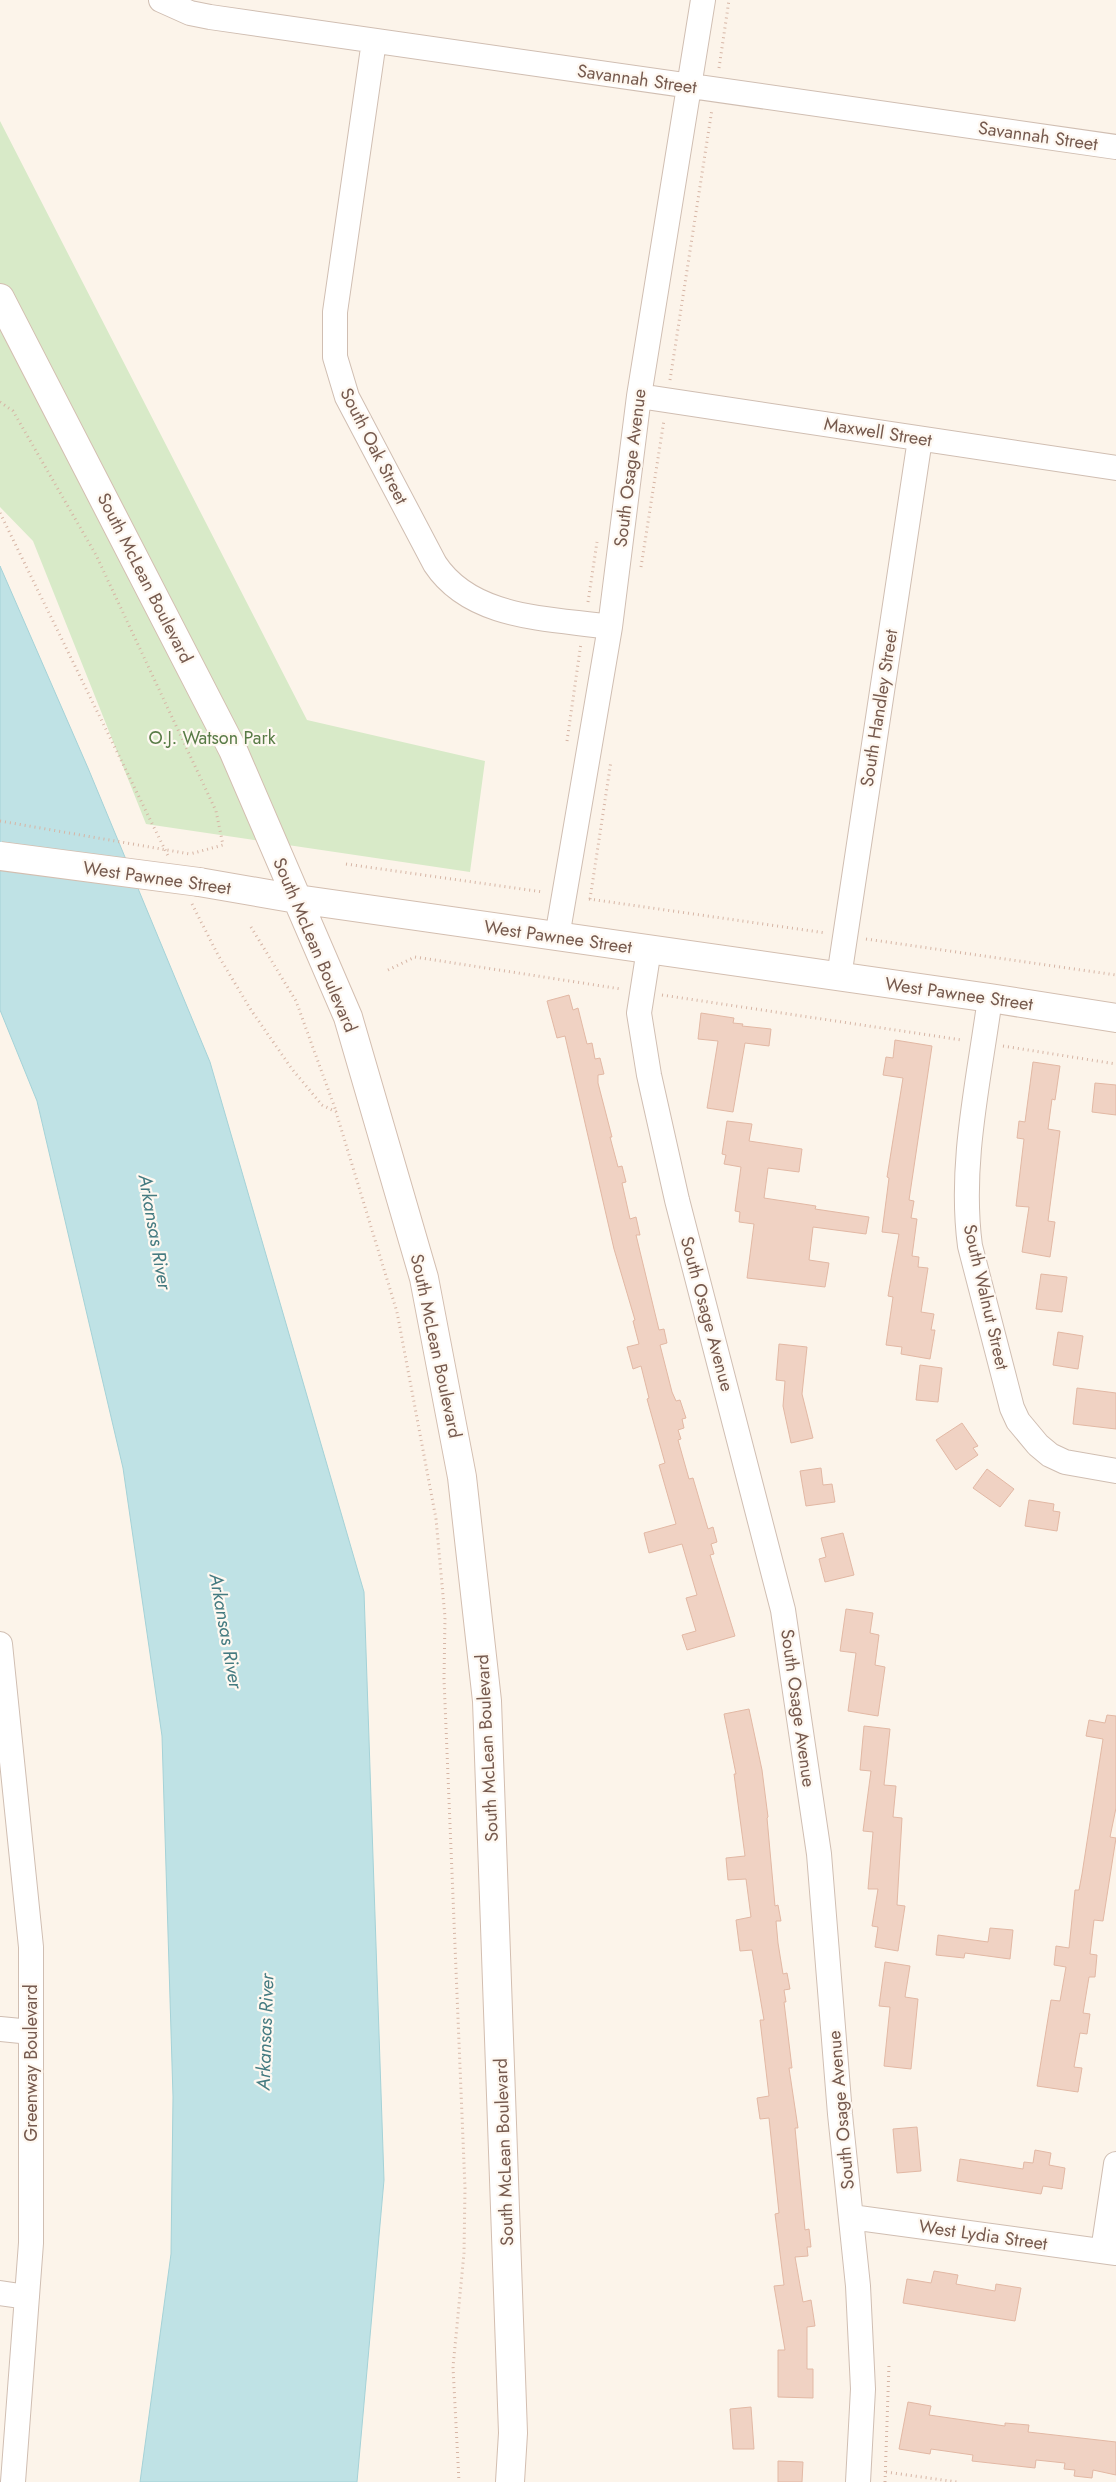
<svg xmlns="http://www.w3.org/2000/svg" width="1116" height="2482" font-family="Jost,sans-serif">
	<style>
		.green { fill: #d8eac8 }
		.water { fill: #bfe2e5; stroke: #a5d2d7 }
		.building { fill: #f0d2c3; stroke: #e2b8a4 }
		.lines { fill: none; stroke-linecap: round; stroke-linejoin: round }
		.minor-casing { stroke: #d0beb2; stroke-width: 26 }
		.secondary-casing { stroke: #d3beb0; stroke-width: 30 }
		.path { stroke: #d6b5a5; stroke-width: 3; stroke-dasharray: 1 4; stroke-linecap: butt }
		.minor { stroke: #fff; stroke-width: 24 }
		.secondary { stroke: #fff; stroke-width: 28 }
		.secondary-bridge-casing { stroke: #d3beb0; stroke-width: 30; stroke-linecap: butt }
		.path-bridge { stroke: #d6b5a5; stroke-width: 3; stroke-dasharray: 1 4; stroke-linecap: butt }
		.secondary-bridge { stroke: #fff; stroke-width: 28 }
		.labels { text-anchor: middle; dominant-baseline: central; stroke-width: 4.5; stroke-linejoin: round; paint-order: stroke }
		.street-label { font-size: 18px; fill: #765a4e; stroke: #fef8f1 }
		.park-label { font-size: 18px; fill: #587b46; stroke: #fef8f1 }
		.water-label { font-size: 19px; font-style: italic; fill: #457b81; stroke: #fef8f1 }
	</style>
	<rect width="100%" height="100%" fill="#fcf4ea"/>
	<path class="green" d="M 0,121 L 307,720 L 485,761 L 470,872 L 146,824 L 33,541 L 0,507 Z"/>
	<path class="water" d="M 0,566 L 88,768 L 210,1062 L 364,1592 L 384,2180 L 357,2482 L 140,2482 L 171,2254 L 173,2097 L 162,1736 L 123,1468 L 37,1101 L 0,1010 Z"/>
	<path class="building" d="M 569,995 L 573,1010 L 578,1008 L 587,1044 L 592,1043 L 595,1059 L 600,1058 L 604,1074 L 598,1075 L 598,1083 L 612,1137 L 610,1137 L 618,1167 L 622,1166 L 626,1182 L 622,1183 L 630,1219 L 636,1217 L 640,1235 L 636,1235 L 659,1330 L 664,1329 L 667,1343 L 660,1345 L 672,1392 L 676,1401 L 680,1400 L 686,1418 L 682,1419 L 684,1428 L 678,1430 L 681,1439 L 678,1440 L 689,1479 L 693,1478 L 708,1529 L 713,1527 L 717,1542 L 711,1544 L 714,1554 L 710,1555 L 735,1636 L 687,1650 L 682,1635 L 696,1631 L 686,1598 L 697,1595 L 682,1544 L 649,1553 L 644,1533 L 676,1524 L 659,1465 L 665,1463 L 647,1399 L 649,1398 L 641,1366 L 633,1369 L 627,1347 L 639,1344 L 633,1321 L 635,1320 L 614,1249 L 565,1036 L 557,1038 L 547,1001 Z
		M 701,1013 L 734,1018 L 733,1023 L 743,1024 L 742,1026 L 771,1029 L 769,1046 L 745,1043 L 733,1112 L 707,1108 L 718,1041 L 698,1039 Z
		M 895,1040 L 932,1046 L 909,1200 L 914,1201 L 911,1218 L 917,1219 L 912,1256 L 919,1257 L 918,1267 L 928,1268 L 921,1312 L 934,1314 L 931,1330 L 935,1330 L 930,1359 L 901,1354 L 902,1347 L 886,1345 L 893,1297 L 888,1296 L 899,1234 L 882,1232 L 889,1178 L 887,1177 L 903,1078 L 883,1075 L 886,1057 L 893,1058 Z
		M 1033,1062 L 1060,1066 L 1055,1100 L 1052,1099 L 1048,1129 L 1060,1131 L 1048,1221 L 1055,1222 L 1050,1257 L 1022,1252 L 1029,1207 L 1016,1206 L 1024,1139 L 1017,1138 L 1019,1121 L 1025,1122 Z
		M 1095,1083 L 1116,1085 L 1116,1115 L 1092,1112 Z
		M 727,1121 L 752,1124 L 749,1141 L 802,1149 L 799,1172 L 768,1168 L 764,1198 L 816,1206 L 815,1209 L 869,1217 L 866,1234 L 813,1227 L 809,1260 L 829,1263 L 825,1287 L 747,1278 L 754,1224 L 739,1222 L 740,1212 L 735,1211 L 741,1167 L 724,1164 L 726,1155 L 722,1154 Z
		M 1041,1274 L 1067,1277 L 1062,1312 L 1036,1309 Z
		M 1058,1332 L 1083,1336 L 1078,1369 L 1053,1365 Z
		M 779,1344 L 807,1347 L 802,1394 L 813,1438 L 791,1443 L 783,1406 L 785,1381 L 776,1380 Z
		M 920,1365 L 942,1368 L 938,1402 L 916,1400 Z
		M 1077,1388 L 1116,1393 L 1116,1429 L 1073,1424 Z
		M 962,1423 L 978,1446 L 973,1448 L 978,1455 L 956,1470 L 936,1440 Z
		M 821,1468 L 823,1485 L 832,1484 L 835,1502 L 806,1506 L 800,1471 Z
		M 987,1469 L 1014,1489 L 1000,1507 L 973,1488 Z
		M 1029,1500 L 1054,1504 L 1053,1511 L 1060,1512 L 1057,1531 L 1025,1526 Z
		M 843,1533 L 854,1575 L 825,1582 L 819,1559 L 826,1557 L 821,1538 Z
		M 846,1609 L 873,1613 L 870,1633 L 879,1635 L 875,1665 L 885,1667 L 878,1716 L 848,1711 L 856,1653 L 840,1651 Z
		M 749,1709 L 762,1770 L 768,1817 L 767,1818 L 775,1906 L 778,1905 L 781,1921 L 776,1921 L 778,1943 L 783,1974 L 787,1973 L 790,1989 L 784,1990 L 786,2002 L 784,2002 L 792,2068 L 789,2068 L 798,2128 L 795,2128 L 805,2230 L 809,2229 L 811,2247 L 807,2247 L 808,2256 L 795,2257 L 803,2302 L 811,2300 L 815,2326 L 807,2327 L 807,2369 L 813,2369 L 813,2398 L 778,2397 L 778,2350 L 785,2350 L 774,2286 L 784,2285 L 775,2214 L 779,2213 L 769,2118 L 760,2119 L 757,2098 L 769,2096 L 760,2020 L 764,2020 L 752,1950 L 740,1951 L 736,1920 L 751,1917 L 746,1879 L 728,1880 L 726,1858 L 745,1856 L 734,1774 L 736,1774 L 724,1714 Z
		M 1107,1715 L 1116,1716 L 1116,1808 L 1110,1837 L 1116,1838 L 1103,1921 L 1094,1920 L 1090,1954 L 1097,1955 L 1095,1977 L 1089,1977 L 1083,2013 L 1090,2014 L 1087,2034 L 1080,2033 L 1074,2067 L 1082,2068 L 1078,2092 L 1037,2086 L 1051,2000 L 1060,2001 L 1066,1967 L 1054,1965 L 1056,1946 L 1069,1948 L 1075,1890 L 1079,1890 L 1082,1874 L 1103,1739 L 1086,1736 L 1089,1720 L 1105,1723 Z
		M 864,1726 L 890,1729 L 884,1785 L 896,1786 L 893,1817 L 902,1818 L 897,1905 L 905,1906 L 898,1951 L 875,1947 L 878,1927 L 872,1926 L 878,1889 L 868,1889 L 873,1832 L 863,1831 L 871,1771 L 860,1770 Z
		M 990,1928 L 1013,1930 L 1010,1959 L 965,1953 L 964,1958 L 936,1955 L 938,1935 L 988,1942 Z
		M 885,1962 L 910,1966 L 905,1997 L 918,1999 L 911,2069 L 884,2066 L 890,2007 L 879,2006 Z
		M 917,2127 L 921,2171 L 897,2173 L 893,2129 Z
		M 1035,2150 L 1051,2153 L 1049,2165 L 1065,2168 L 1062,2189 L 1043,2186 L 1041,2194 L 957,2181 L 960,2159 L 1023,2169 L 1024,2162 L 1033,2163 Z
		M 934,2271 L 958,2275 L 956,2284 L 995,2291 L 996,2284 L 1021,2288 L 1015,2321 L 903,2303 L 907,2279 L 931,2283 Z
		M 908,2402 L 931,2406 L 929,2415 L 1005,2426 L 1005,2423 L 1029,2425 L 1028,2432 L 1116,2442 L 1116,2475 L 1093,2470 L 1092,2478 L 1074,2476 L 1075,2470 L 1064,2469 L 1065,2463 L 1036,2460 L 1035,2468 L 972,2461 L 973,2455 L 931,2449 L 930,2454 L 899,2449 Z
		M 751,2407 L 754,2449 L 733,2449 L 730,2409 Z
		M 778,2461 L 803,2462 L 802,2482 L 778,2482 Z"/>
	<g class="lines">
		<g class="minor-casing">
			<path id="minor" d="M 161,0 L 190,13 L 210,17 L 1116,147
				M 374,41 L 335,312 L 335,357 L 347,397 L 435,564 C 472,620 550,618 610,627
				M 639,396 L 1116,468
				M 557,937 L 610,627 L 639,396 L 703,0
				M 649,949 L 639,1013 L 649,1075 L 677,1200 L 783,1610 L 819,1854 L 840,2114 L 858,2286 L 863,2389 L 858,2482
				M 839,977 L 920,439
				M 990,998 C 979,1080 959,1164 970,1246 L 1012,1408 L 1018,1421 L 1038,1445 L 1050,1455 L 1065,1462 L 1116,1471
				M 0,1644 L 31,1947 L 31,2243 L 13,2482
				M 0,2029 L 31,2032
				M 851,2217 L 1116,2253
				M 1103,2251 L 1116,2164
				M 0,2293 L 27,2297"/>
		</g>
		<g class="secondary-casing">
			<path id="secondary" d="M 0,298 L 233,750 L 348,1017 L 424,1278 L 462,1477 L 487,1701 L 513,2433 L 510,2482
				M 199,882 L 297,899 L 990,998 L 1116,1018"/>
		</g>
		<path class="path" d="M 719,68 L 729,0
			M 670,380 L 712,109
			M 0,402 L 13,411 L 96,555 L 216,811 L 223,845 L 190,854
			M 0,513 L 168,856
			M 641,567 L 664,420
			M 588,602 L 597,542
			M 567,741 L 581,643
			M 346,864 L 543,892
			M 589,899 L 826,933
			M 590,899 L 611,761
			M 192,904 L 218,955 L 251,1010 L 292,1069 L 322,1105 L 336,1112 L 397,1312 L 436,1519 L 445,1617 L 444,1679 L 465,2188 L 464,2253 L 453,2367 L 459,2482
			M 251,927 L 296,1001 L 336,1111
			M 866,939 L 1116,975
			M 388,970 L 415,957 L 621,989
			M 662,995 L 962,1040
			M 1003,1046 L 1116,1064
			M 886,2472 L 957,2482
			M 885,2482 L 889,2364"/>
		<use href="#minor" class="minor"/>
		<use href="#secondary" class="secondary"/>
		<g class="secondary-bridge-casing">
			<path id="secondary-bridge" d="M 0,856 L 199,882"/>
		</g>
		<path class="path-bridge" d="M 0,821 L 190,854"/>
		<use href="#secondary-bridge" class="secondary-bridge"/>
	</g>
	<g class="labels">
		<g class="street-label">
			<text transform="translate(637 79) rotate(8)">Savannah Street</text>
			<text transform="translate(1038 136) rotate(8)">Savannah Street</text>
			<text transform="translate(878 432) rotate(9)">Maxwell Street</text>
			<text transform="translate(374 446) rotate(63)">South Oak Street</text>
			<text transform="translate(630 468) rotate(-83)">South Osage Avenue</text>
			<text transform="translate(145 578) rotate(63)">South McLean Boulevard</text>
			<text transform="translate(879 708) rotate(-81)">South Handley Street</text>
			<text transform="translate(157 878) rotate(8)">West Pawnee Street</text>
			<text transform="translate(558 937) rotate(8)">West Pawnee Street</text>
			<text transform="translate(315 945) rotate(67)">South McLean Boulevard</text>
			<text transform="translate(959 994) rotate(8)">West Pawnee Street</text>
			<text transform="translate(986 1297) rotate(77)">South Walnut Street</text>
			<text transform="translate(707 1314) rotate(75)">South Osage Avenue</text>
			<text transform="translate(436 1346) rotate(78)">South McLean Boulevard</text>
			<text transform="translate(798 1708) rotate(82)">South Osage Avenue</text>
			<text transform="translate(487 1748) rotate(-93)">South McLean Boulevard</text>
			<text transform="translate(31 2063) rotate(-90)">Greenway Boulevard</text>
			<text transform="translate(841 2110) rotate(-95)">South Osage Avenue</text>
			<text transform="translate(504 2152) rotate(-92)">South McLean Boulevard</text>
			<text transform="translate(983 2235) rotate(8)">West Lydia Street</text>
		</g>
		<g class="park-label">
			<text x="212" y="738">O.J. Watson Park</text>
		</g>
		<g class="water-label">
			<text transform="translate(155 1232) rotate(80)">Arkansas River</text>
			<text transform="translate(226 1631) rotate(80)">Arkansas River</text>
			<text transform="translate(265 2032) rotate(-88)">Arkansas River</text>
		</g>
	</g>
</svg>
